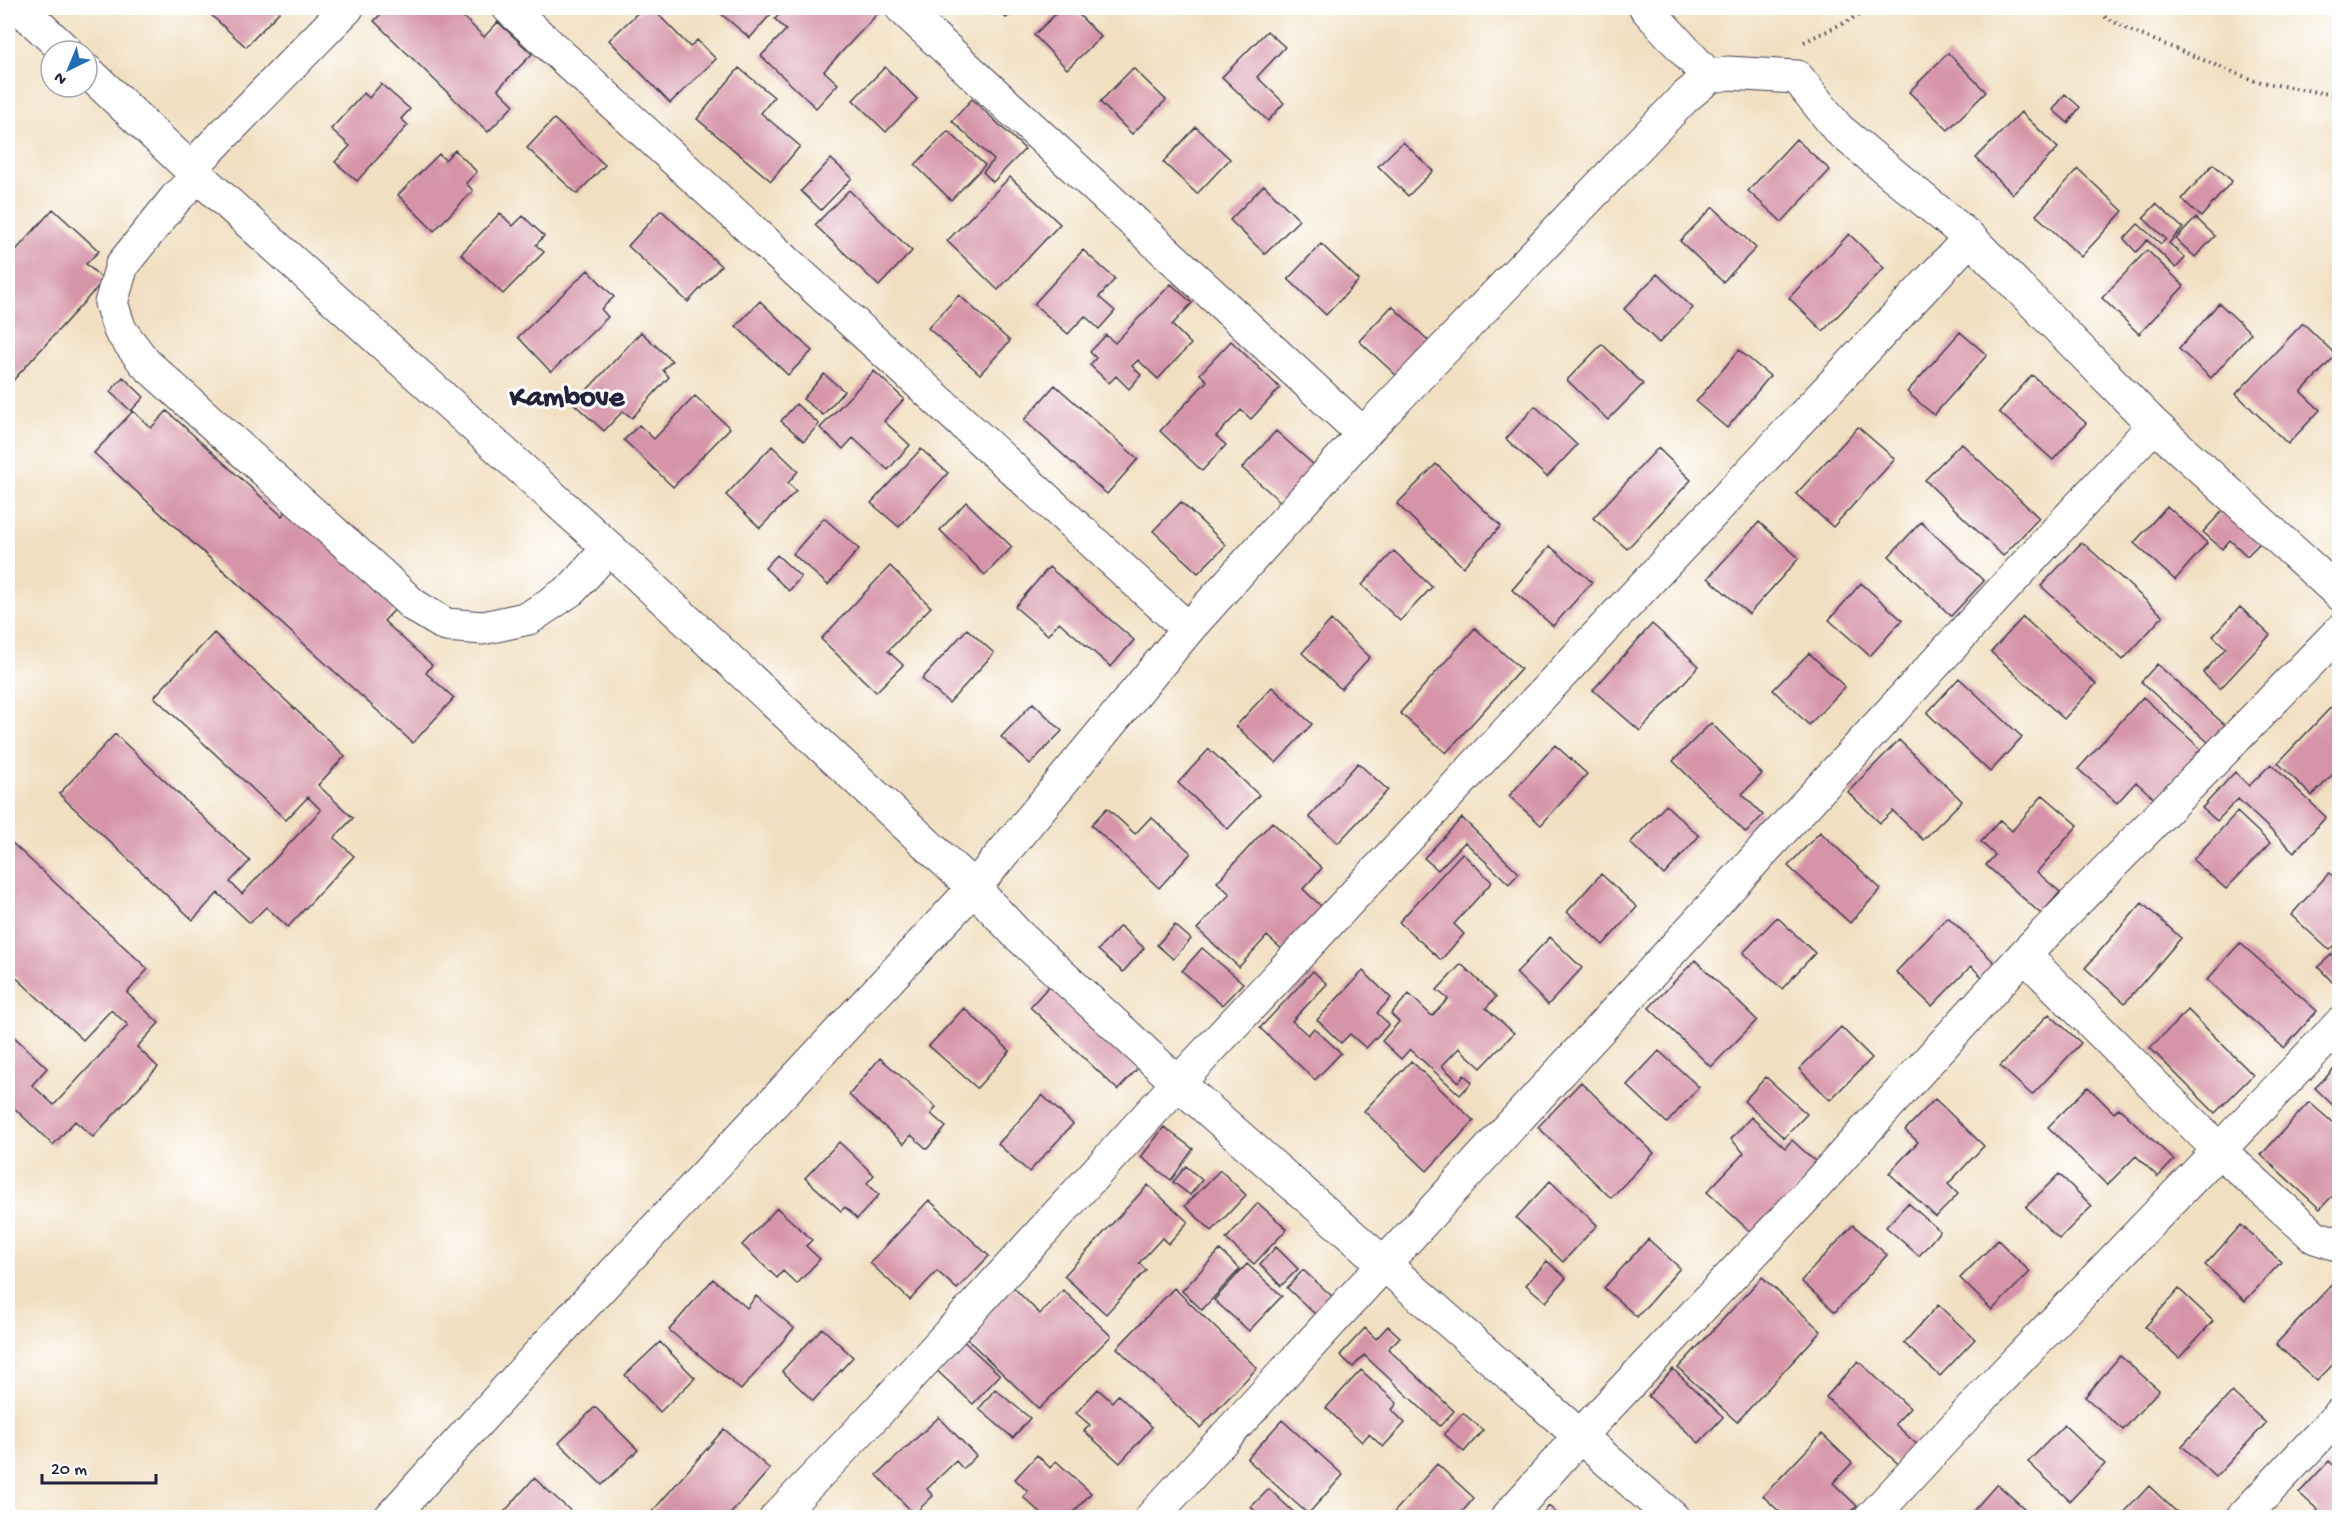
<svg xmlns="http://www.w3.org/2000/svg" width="2347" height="1525" font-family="'Gochi Hand',sans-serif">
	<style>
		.building { fill: #d694a9 }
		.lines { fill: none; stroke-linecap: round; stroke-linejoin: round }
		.minor-casing { stroke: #413e4f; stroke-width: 35 }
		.path { stroke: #413e4f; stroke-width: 4; stroke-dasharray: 1.5 4.5; stroke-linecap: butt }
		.minor { stroke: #fff; stroke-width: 33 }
		.labels { text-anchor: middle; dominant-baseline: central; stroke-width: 6; stroke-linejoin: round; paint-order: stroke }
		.town-label { font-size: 30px; font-weight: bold; fill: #22223b; stroke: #fff }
	</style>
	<rect width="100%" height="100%" fill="#fff"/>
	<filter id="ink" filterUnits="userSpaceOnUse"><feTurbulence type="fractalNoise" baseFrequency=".0167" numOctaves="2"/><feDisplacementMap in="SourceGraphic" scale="12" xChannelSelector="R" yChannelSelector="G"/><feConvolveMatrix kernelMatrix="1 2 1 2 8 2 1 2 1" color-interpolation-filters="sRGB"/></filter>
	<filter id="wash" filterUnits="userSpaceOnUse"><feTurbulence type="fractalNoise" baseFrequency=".008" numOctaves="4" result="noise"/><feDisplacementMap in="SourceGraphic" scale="24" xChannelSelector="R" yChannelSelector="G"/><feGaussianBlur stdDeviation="1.35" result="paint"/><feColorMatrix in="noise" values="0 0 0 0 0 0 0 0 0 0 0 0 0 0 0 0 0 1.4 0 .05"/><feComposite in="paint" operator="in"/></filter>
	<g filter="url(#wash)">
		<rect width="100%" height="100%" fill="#f1dfc1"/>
		<g id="blocks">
			<path class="building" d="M 215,8 L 276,8 L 280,11 L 246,47 L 210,14 Z
				M 387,8 L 454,8 L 484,37 L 498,22 L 532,54 L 498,89 L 514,105 L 488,132 L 374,21 Z
				M 643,8 L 652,8 L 690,47 L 697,40 L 716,59 L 670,103 L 609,40 Z
				M 714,8 L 776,8 L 750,38 Z
				M 786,8 L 882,9 L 824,71 L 838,84 L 816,108 L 761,56 L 786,30 L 775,19 Z
				M 995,8 L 1016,8 L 1006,18 Z
				M 1062,8 L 1072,8 L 1101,37 L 1067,69 L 1034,35 Z
				M 1267,31 L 1285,47 L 1257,77 L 1284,103 L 1268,121 L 1222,77 Z
				M 1948,53 L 1986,92 L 1948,130 L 1909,92 Z
				M 885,67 L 917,99 L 886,132 L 853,100 Z
				M 739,68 L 774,97 L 761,113 L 800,146 L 771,181 L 697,119 Z
				M 1133,68 L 1166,100 L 1132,134 L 1100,102 Z
				M 381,84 L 410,109 L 401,119 L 408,125 L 357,181 L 335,162 L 350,146 L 331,129 L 364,93 L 369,98 Z
				M 2065,94 L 2080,107 L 2068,123 L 2053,110 Z
				M 972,99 L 1025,149 L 993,182 L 983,172 L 994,160 L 952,121 Z
				M 2021,112 L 2058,148 L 2013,194 L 1976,158 Z
				M 554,119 L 605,165 L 577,194 L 527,148 Z
				M 1196,127 L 1230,159 L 1197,194 L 1163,162 Z
				M 948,131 L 985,165 L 951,200 L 915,165 Z
				M 1796,139 L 1830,170 L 1782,222 L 1748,191 Z
				M 1403,142 L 1433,171 L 1408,196 L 1378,166 Z
				M 455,150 L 477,172 L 466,183 L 473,191 L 434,231 L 398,195 L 439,154 L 445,160 Z
				M 831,159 L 852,178 L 821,210 L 801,191 Z
				M 2213,164 L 2232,181 L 2201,217 L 2182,199 Z
				M 2078,169 L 2123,211 L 2081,257 L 2036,215 Z
				M 1010,177 L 1060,224 L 998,290 L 947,241 Z
				M 1264,185 L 1299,220 L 1265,254 L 1230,220 Z
				M 849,190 L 912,251 L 879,286 L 815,225 Z
				M 2156,204 L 2183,228 L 2169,243 L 2185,258 L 2176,268 L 2147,240 L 2136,252 L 2124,239 L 2138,224 L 2161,244 L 2166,239 L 2143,218 Z
				M 1713,207 L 1756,248 L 1723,282 L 1680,241 Z
				M 53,209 L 99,251 L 86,264 L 104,280 L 8,386 L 8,259 Z
				M 661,210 L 721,266 L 688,302 L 628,246 Z
				M 500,213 L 513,226 L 523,216 L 544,236 L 536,245 L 544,252 L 503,294 L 461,254 Z
				M 2196,218 L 2215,236 L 2195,257 L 2176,239 Z
				M 1849,234 L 1884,268 L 1823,331 L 1789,298 Z
				M 1321,244 L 1359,280 L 1326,315 L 1288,279 Z
				M 1083,250 L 1115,279 L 1099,297 L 1115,311 L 1099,329 L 1085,316 L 1068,334 L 1034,304 Z
				M 2147,250 L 2184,286 L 2139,334 L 2102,298 Z
				M 588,270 L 614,297 L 601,309 L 608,317 L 551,372 L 518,337 Z
				M 1657,274 L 1693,308 L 1659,343 L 1624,309 Z
				M 1171,284 L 1192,303 L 1172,325 L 1191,344 L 1158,379 L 1138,360 L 1132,366 L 1141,375 L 1129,389 L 1116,376 L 1109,383 L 1090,365 L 1096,358 L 1090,352 L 1106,335 L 1115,343 Z
				M 959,295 L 1010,341 L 980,374 L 928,328 Z
				M 760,301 L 812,351 L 788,375 L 736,326 Z
				M 2219,303 L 2251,333 L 2211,378 L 2179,349 Z
				M 1392,306 L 1430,342 L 1397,376 L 1359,341 Z
				M 2303,323 L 2336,355 L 2301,392 L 2320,410 L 2288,444 L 2236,394 Z
				M 641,332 L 672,361 L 663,370 L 669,377 L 632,418 L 623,411 L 604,431 L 574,404 Z
				M 1960,332 L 1987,355 L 1934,415 L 1907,392 Z
				M 1231,341 L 1280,388 L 1251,419 L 1241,410 L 1216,436 L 1226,445 L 1202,471 L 1160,431 L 1207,381 L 1200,374 Z
				M 1602,344 L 1643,384 L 1608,420 L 1567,380 Z
				M 1739,350 L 1770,376 L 1727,428 L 1696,402 Z
				M 874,371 L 904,399 L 884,421 L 910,445 L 888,470 L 853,438 L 843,449 L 820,428 Z
				M 824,374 L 844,391 L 823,415 L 803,399 Z
				M 2032,375 L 2086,423 L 2053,460 L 1999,412 Z
				M 123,377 L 144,397 L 131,411 L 110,392 Z
				M 1055,385 L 1138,459 L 1107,494 L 1024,420 Z
				M 695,396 L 730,428 L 673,487 L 624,440 L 639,425 L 654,439 Z
				M 796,404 L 819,424 L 804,441 L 781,421 Z
				M 1535,406 L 1577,445 L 1547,477 L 1506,439 Z
				M 133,411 L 151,428 L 167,411 L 282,516 L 291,505 L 400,604 L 384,621 L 432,665 L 426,673 L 454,698 L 413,743 L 94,453 Z
				M 1858,427 L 1895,459 L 1833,527 L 1796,494 Z
				M 1276,431 L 1315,466 L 1282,503 L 1242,468 Z
				M 1961,443 L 2039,518 L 2003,556 L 1925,480 Z
				M 772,446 L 798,471 L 788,483 L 796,491 L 760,528 L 726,495 Z
				M 1658,448 L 1691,480 L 1627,549 L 1593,518 Z
				M 921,449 L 948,473 L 899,527 L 871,503 Z
				M 1436,464 L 1501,526 L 1463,567 L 1397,504 Z
				M 966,502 L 1012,547 L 985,575 L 940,530 Z
				M 1181,502 L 1226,545 L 1198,573 L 1153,531 Z
				M 2229,504 L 2265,538 L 2247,556 L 2230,540 L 2222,549 L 2203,532 Z
				M 2167,506 L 2207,543 L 2175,580 L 2134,543 Z
				M 824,518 L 859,549 L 828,585 L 793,554 Z
				M 1759,522 L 1799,558 L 1749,614 L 1708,578 Z
				M 1921,522 L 1984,581 L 1951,616 L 1889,556 Z
				M 2082,542 L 2163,616 L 2123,660 L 2041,586 Z
				M 1550,546 L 1592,582 L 1553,626 L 1512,590 Z
				M 1394,551 L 1432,587 L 1400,621 L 1362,585 Z
				M 777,555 L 801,577 L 789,591 L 765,568 Z
				M 890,566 L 931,607 L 888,651 L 903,665 L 876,692 L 821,639 Z
				M 1049,567 L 1134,640 L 1111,667 L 1059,622 L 1048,635 L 1015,607 Z
				M 1861,583 L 1902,620 L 1870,656 L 1829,620 Z
				M 2240,607 L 2270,635 L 2220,689 L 2203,673 L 2226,648 L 2213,636 Z
				M 2023,617 L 2096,684 L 2064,719 L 1991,652 Z
				M 1331,620 L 1370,657 L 1341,689 L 1302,653 Z
				M 1652,624 L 1699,666 L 1640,731 L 1593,690 Z
				M 1475,628 L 1521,669 L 1446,753 L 1400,713 Z
				M 967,629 L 994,653 L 949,703 L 922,679 Z
				M 214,633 L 345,756 L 318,785 L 353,818 L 334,838 L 354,856 L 288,927 L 266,907 L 250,923 L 218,893 L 193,920 L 59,794 L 115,734 L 250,861 L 230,882 L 242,894 L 321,810 L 308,797 L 286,820 L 154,697 Z
				M 1809,653 L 1845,687 L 1809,725 L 1773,690 Z
				M 2157,664 L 2225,725 L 2209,743 L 2141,682 Z
				M 1959,678 L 2022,737 L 1990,772 L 1927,713 Z
				M 1272,687 L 1312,724 L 1276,763 L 1236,726 Z
				M 2143,697 L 2201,749 L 2156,800 L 2136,782 L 2117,803 L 2078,769 Z
				M 2337,701 L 2340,703 L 2340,767 L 2312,796 L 2278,763 Z
				M 1033,703 L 1062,731 L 1030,764 L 1001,737 Z
				M 1711,723 L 1762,774 L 1742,794 L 1763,815 L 1746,833 L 1673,761 Z
				M 1899,740 L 1962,801 L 1923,840 L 1893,811 L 1880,823 L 1848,792 Z
				M 1555,745 L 1587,774 L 1541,825 L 1509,796 Z
				M 1209,749 L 1259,795 L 1228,829 L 1178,783 Z
				M 1358,763 L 1388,790 L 1338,843 L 1309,817 Z
				M 2271,764 L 2326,817 L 2294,852 L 2238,799 L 2217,821 L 2202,808 L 2235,772 L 2249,786 Z
				M 2043,795 L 2078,825 L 2037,872 L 2060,892 L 2041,914 L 1986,865 L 1995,855 L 1981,842 L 2000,820 L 2012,831 Z
				M 1666,805 L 1699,836 L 1664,875 L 1630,843 Z
				M 1107,808 L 1135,834 L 1151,817 L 1191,853 L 1159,888 L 1091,825 Z
				M 2237,812 L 2270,843 L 2226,889 L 2193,860 Z
				M 1462,818 L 1519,873 L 1509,884 L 1465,842 L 1438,870 L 1424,858 Z
				M 1272,822 L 1322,868 L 1303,889 L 1323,908 L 1284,951 L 1267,936 L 1239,967 L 1197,929 L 1230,894 L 1217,882 Z
				M 1820,832 L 1881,889 L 1850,923 L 1788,866 Z
				M 10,841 L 148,969 L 127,993 L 159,1023 L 137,1047 L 158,1067 L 93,1137 L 75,1121 L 53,1145 L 12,1106 L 8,1111 L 8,1031 L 47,1068 L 32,1085 L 54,1105 L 128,1025 L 111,1010 L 83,1040 L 8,970 L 8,844 Z
				M 1462,853 L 1492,882 L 1454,924 L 1464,934 L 1441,960 L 1399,922 Z
				M 2329,873 L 2340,882 L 2340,939 L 2329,950 L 2291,915 Z
				M 1601,874 L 1637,907 L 1603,945 L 1567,912 Z
				M 2142,903 L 2181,938 L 2125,1003 L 2085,968 Z
				M 1777,917 L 1815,953 L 1782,989 L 1743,953 Z
				M 1948,917 L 1997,965 L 1984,979 L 1971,966 L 1932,1006 L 1896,972 Z
				M 1175,925 L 1191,939 L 1173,959 L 1157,945 Z
				M 1120,926 L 1144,948 L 1123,972 L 1098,950 Z
				M 1550,937 L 1582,968 L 1548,1005 L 1516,973 Z
				M 2240,943 L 2317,1011 L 2284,1048 L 2207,980 Z
				M 2340,947 L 2340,983 L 2336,986 L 2318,967 Z
				M 1202,948 L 1243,983 L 1222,1005 L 1182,971 Z
				M 1695,960 L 1757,1020 L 1711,1067 L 1649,1008 Z
				M 1461,964 L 1496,997 L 1486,1008 L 1514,1033 L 1481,1068 L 1459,1048 L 1442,1066 L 1459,1082 L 1464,1075 L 1472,1082 L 1460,1095 L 1410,1049 L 1401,1059 L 1382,1041 L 1399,1022 L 1391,1014 L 1409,994 L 1432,1016 L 1448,999 L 1437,990 Z
				M 1313,971 L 1327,984 L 1292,1021 L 1308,1035 L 1314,1028 L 1341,1053 L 1315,1080 L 1260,1028 Z
				M 1363,971 L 1391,998 L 1377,1013 L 1389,1024 L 1366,1048 L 1350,1034 L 1341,1043 L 1317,1020 Z
				M 1050,985 L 1138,1068 L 1118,1090 L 1030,1007 Z
				M 964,1008 L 1010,1051 L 977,1088 L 929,1046 Z
				M 2188,1010 L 2253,1075 L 2215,1113 L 2150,1048 Z
				M 2049,1014 L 2081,1043 L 2032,1095 L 2000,1066 Z
				M 1841,1027 L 1872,1058 L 1830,1100 L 1799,1069 Z
				M 1659,1051 L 1699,1087 L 1667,1123 L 1627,1085 Z
				M 880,1058 L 936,1107 L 931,1114 L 946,1127 L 927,1149 L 911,1135 L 904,1144 L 849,1095 Z
				M 1411,1061 L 1474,1121 L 1427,1171 L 1364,1111 Z
				M 2340,1063 L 2340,1112 L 2315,1088 Z
				M 1766,1077 L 1807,1114 L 1784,1138 L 1744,1101 Z
				M 1581,1082 L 1654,1153 L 1611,1198 L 1538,1127 Z
				M 2088,1087 L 2114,1113 L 2119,1108 L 2174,1160 L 2158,1177 L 2136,1156 L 2107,1185 L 2048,1127 Z
				M 1042,1095 L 1073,1124 L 1029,1172 L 998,1144 Z
				M 1935,1099 L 1984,1146 L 1948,1184 L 1958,1194 L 1936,1217 L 1889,1173 L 1918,1142 L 1905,1130 Z
				M 2309,1102 L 2340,1129 L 2340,1188 L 2320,1209 L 2261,1155 Z
				M 1751,1117 L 1785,1148 L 1792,1140 L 1819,1165 L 1754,1235 L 1707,1192 L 1744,1153 L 1731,1139 Z
				M 1164,1127 L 1193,1149 L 1171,1180 L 1141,1157 Z
				M 839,1142 L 874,1175 L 867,1183 L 879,1195 L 857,1219 L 845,1207 L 841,1211 L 805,1178 Z
				M 1186,1166 L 1202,1180 L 1190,1195 L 1173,1182 Z
				M 1220,1170 L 1246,1195 L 1212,1231 L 1185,1206 Z
				M 2059,1174 L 2092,1206 L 2059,1239 L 2026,1207 Z
				M 1550,1181 L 1597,1225 L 1563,1262 L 1516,1218 Z
				M 1148,1185 L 1188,1222 L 1168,1244 L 1162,1238 L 1139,1263 L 1146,1270 L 1106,1314 L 1064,1276 Z
				M 929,1200 L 989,1256 L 957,1289 L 937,1271 L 910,1300 L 870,1263 Z
				M 1258,1203 L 1287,1229 L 1254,1264 L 1226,1239 Z
				M 1908,1203 L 1940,1231 L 1919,1256 L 1886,1227 Z
				M 777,1208 L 812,1240 L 806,1246 L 820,1259 L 797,1284 L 783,1271 L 777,1278 L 742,1245 Z
				M 1853,1225 L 1887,1255 L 1835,1312 L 1801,1281 Z
				M 2241,1225 L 2281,1262 L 2245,1301 L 2205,1265 Z
				M 1648,1239 L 1680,1268 L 1637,1317 L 1604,1288 Z
				M 1998,1240 L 2030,1272 L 1992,1310 L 1960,1278 Z
				M 1276,1247 L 1298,1269 L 1281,1286 L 1260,1264 Z
				M 1220,1250 L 1240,1269 L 1202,1310 L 1182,1291 Z
				M 1547,1261 L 1566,1278 L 1546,1302 L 1526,1285 Z
				M 1247,1264 L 1282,1296 L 1249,1331 L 1214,1300 Z
				M 1303,1270 L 1333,1297 L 1316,1315 L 1287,1288 Z
				M 2340,1276 L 2340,1357 L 2317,1381 L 2276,1344 Z
				M 1762,1277 L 1821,1331 L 1737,1422 L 1678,1368 Z
				M 713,1279 L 747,1308 L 756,1296 L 794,1328 L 741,1390 L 669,1330 Z
				M 1010,1284 L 1040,1314 L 1063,1290 L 1111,1336 L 1039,1409 L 962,1334 Z
				M 1174,1288 L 1257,1368 L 1200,1428 L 1117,1348 Z
				M 2179,1289 L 2213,1321 L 2179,1358 L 2145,1327 Z
				M 1938,1305 L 1975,1339 L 1940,1376 L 1904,1343 Z
				M 1388,1326 L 1400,1337 L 1388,1349 L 1454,1411 L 1440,1426 L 1364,1355 L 1353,1367 L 1340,1355 L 1365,1328 L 1376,1339 Z
				M 822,1328 L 853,1357 L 813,1401 L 782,1371 Z
				M 960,1338 L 1000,1375 L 973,1404 L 933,1367 Z
				M 660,1342 L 695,1378 L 660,1412 L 625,1375 Z
				M 2120,1356 L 2159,1390 L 2123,1430 L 2085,1397 Z
				M 1858,1361 L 1910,1408 L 1895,1424 L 1926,1453 L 1908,1473 L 1826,1397 Z
				M 1673,1369 L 1723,1417 L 1699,1443 L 1648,1396 Z
				M 1361,1370 L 1397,1403 L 1392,1410 L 1405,1423 L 1383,1447 L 1369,1434 L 1362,1442 L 1326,1408 Z
				M 995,1389 L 1030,1418 L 1013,1438 L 979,1409 Z
				M 1098,1389 L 1112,1402 L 1118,1395 L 1152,1427 L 1120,1463 L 1084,1431 L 1090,1425 L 1076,1413 Z
				M 2232,1392 L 2266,1423 L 2216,1477 L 2182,1446 Z
				M 595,1407 L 638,1450 L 602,1485 L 559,1443 Z
				M 1463,1413 L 1483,1430 L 1464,1452 L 1444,1434 Z
				M 939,1417 L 976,1456 L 963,1469 L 956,1461 L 927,1489 L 933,1496 L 914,1514 L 877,1475 Z
				M 1282,1420 L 1343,1475 L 1308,1514 L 1247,1459 Z
				M 2064,1425 L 2105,1464 L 2070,1501 L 2028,1462 Z
				M 724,1429 L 770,1469 L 727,1518 L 656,1518 L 651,1513 Z
				M 1822,1434 L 1852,1463 L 1833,1483 L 1857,1506 L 1846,1518 L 1786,1518 L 1763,1496 Z
				M 1037,1455 L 1050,1468 L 1056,1461 L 1091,1493 L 1068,1518 L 1046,1518 L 1023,1497 L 1028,1492 L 1015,1479 Z
				M 2329,1461 L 2340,1471 L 2340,1518 L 2311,1518 L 2318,1510 L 2299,1493 Z
				M 1437,1464 L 1474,1498 L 1457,1518 L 1389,1518 Z
				M 534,1478 L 573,1513 L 569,1518 L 499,1518 Z
				M 1997,1484 L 2035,1518 L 1967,1518 Z
				M 2149,1486 L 2183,1518 L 2119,1518 Z
				M 1269,1489 L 1300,1518 L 1262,1518 L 1251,1507 Z
				M 1549,1506 L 1561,1518 L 1538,1518 Z"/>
		</g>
	</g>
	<g filter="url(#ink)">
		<use href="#blocks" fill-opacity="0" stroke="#413e4f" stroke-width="1.5"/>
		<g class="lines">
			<g class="minor-casing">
				<path id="minor" d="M 20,8 L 66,51
					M 509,8 L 1188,629
					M 902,8 L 1363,434
					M 1646,8 L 1709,77
					M 87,71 L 198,176 L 609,548 L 974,888 L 1016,933 L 1178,1083 L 1673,1518
					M 190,169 L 347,8
					M 198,176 L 176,198 L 122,265 L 111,303 L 120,330 L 145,363 L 379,573 L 413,605 L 446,625 L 483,628 L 529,618 L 572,589 L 609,548
					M 2024,955 L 2220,1151 L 2315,1237 L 2340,1245
					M 390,1518 L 560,1331 L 974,888 L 1188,629 L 1363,434 L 1683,99 L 1709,77 L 1728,73 L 1797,77 L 1838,129 L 1970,238 L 2154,425 L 2340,594
					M 776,1518 L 873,1417 L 1178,1083 L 1970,238
					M 1151,1518 L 2154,425
					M 1507,1518 L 1579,1437 L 1799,1204 L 2024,955 L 2340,631
					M 1871,1518 L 1991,1388 L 2340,1024
					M 2242,1518 L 2340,1414"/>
			</g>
			<path class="path" d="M 2089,8 L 2129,30 L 2255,81 L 2340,96
				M 1804,42 L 1875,8"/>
			<use href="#minor" class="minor"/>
		</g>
	</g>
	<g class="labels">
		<g class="town-label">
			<text x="567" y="399">Kambove</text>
		</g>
	</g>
	<rect width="2347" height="1525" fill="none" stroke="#fff" stroke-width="30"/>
	<g transform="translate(69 69) rotate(223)"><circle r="28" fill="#ffffff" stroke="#a7a7b1" stroke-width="1.5"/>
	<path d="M0-4.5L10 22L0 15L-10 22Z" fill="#1f6fb2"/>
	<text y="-9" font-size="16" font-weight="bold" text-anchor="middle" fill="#22223b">N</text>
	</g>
	<path d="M42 1474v9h114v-9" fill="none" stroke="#22223b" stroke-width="3"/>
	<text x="51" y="1474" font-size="18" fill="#22223b" stroke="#ffffff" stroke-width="4.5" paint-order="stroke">20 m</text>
</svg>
